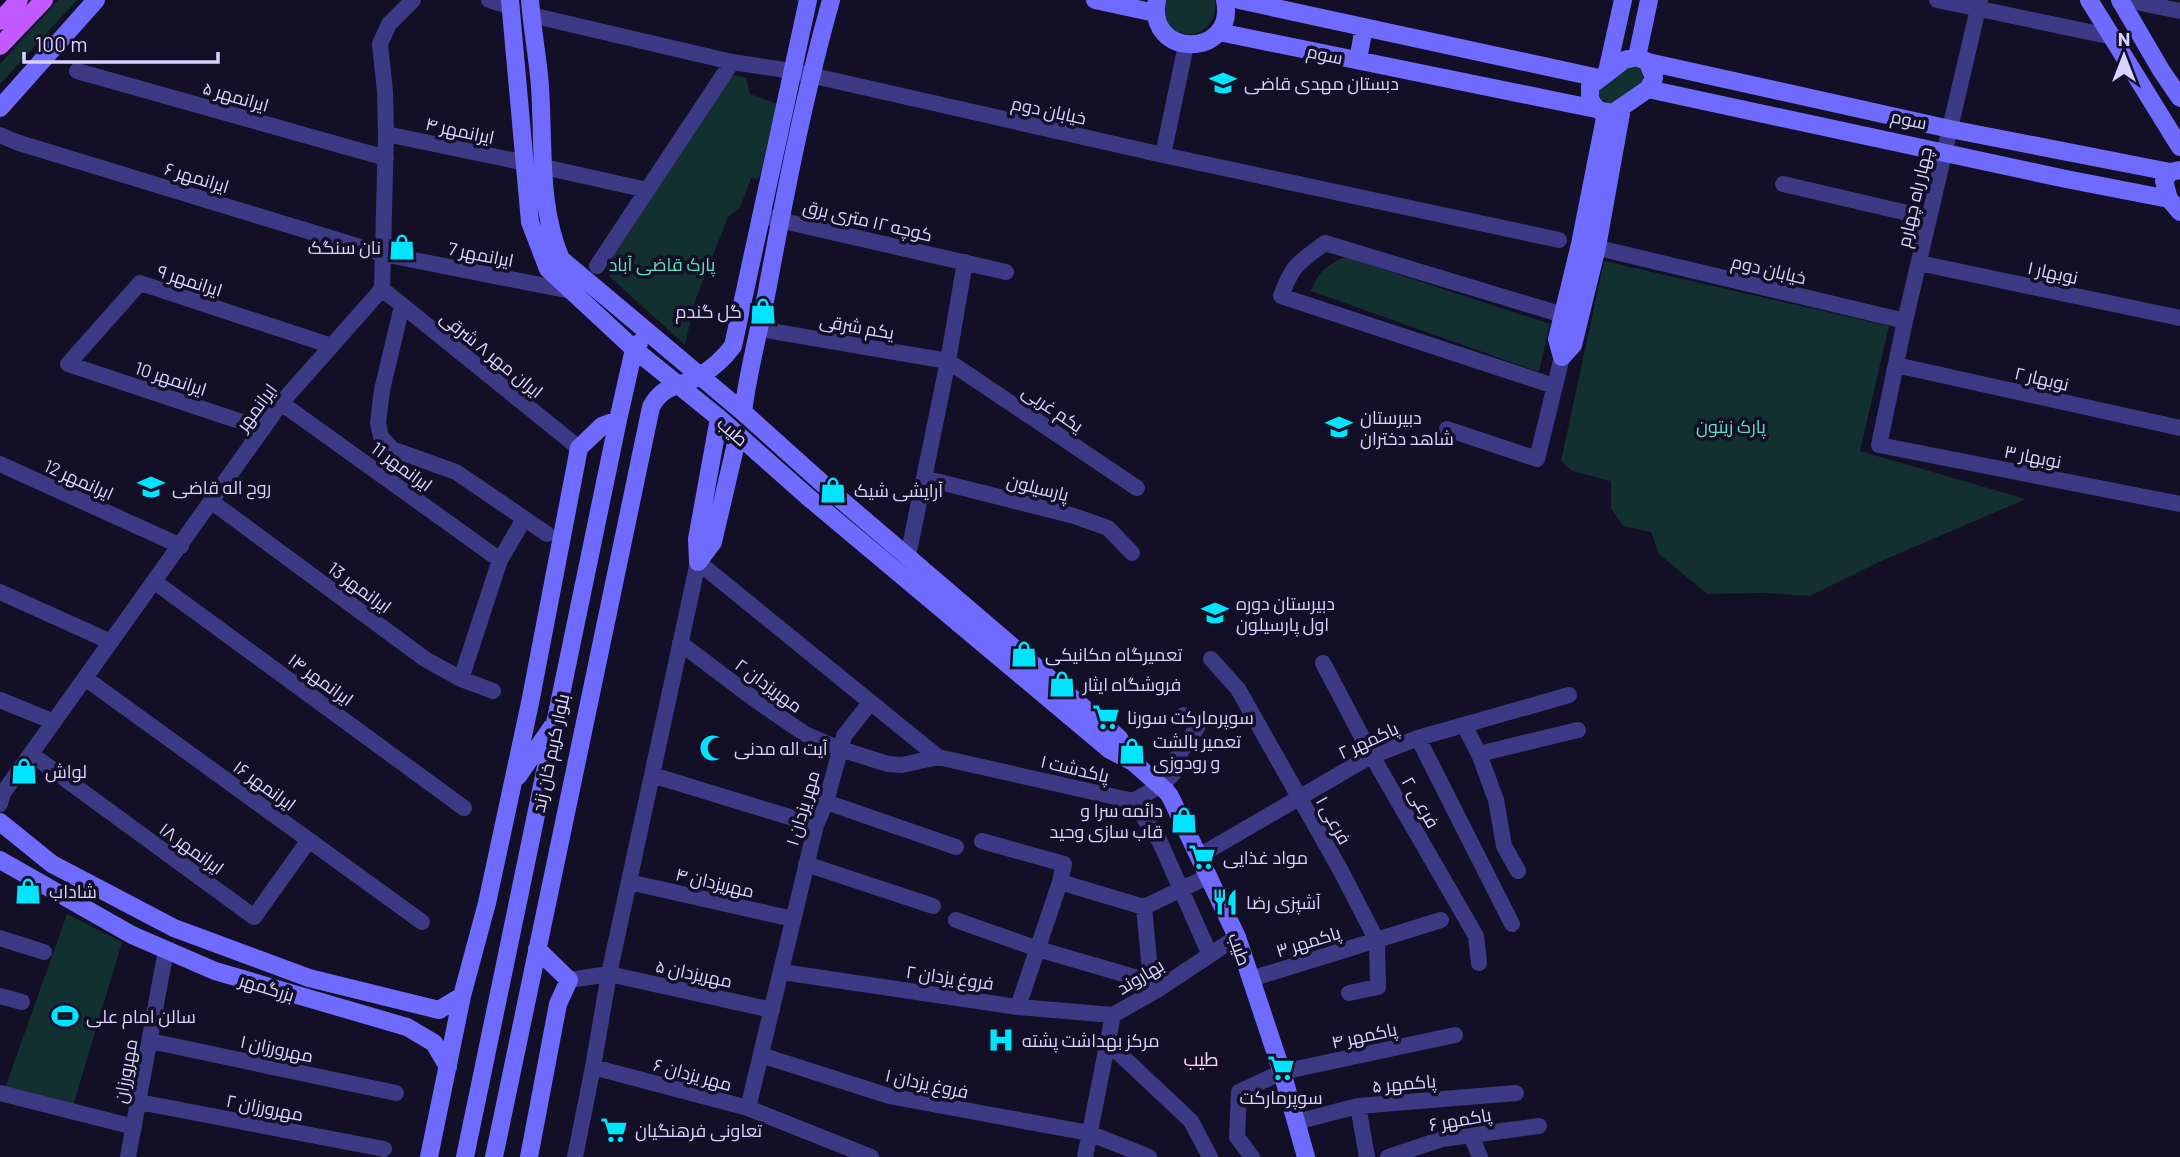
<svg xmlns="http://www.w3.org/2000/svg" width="2180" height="1157" font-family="Barlow,Cairo,sans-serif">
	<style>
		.green { fill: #12302f }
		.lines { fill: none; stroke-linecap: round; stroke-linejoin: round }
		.street { stroke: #3d3a85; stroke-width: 16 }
		.secondary { stroke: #6f6bff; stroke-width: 18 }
		.primary { stroke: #c25bff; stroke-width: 18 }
		.labels { text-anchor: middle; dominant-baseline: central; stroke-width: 7; stroke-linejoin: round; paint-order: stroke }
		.street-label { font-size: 18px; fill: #d9d4ff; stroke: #130f26 }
		.poi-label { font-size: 18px; fill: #d9d4ff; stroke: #130f26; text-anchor: start }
		.park-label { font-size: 18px; fill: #5fe0c0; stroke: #130f26 }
		.neighbourhood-label { font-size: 19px; fill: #ffd6f0; stroke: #130f26 }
	</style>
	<rect width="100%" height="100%" fill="#130f26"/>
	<path class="green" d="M 58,0 L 77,0 L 0,84 L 0,64 Z
		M 1164,0 L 1215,0 C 1220,36 1175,47 1165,17 C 1163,12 1164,6 1164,0 Z
		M 1630,63 L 1643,70 L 1643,85 L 1611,105 L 1599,98 L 1599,84 Z
		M 731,74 L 746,78 L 750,94 L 777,104 L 759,179 L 751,178 L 740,208 L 728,217 L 695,301 L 685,345 L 609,276 L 614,252 L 624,240 Z
		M 1345,257 L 1550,324 L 1539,372 L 1311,291 C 1318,272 1327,265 1345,257 Z
		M 1604,261 L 1889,326 L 1860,451 L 2026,499 L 1879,562 L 1810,596 L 1766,593 L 1707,594 L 1659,554 L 1651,532 L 1623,526 L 1611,508 L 1611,481 L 1572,471 L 1561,461 Z
		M 67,914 L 122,942 L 73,1106 L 4,1091 Z"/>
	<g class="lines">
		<path class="street" d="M 489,0 L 511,7
			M 1937,0 L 2113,37
			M 2126,0 L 2180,11
			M 531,15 L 732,62 L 792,71 L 1163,155 L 1559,240
			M 77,71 L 386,158
			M 386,134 L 526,163
			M 0,135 L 16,142 L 383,254 L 571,291
			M 1163,155 L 1186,45
			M 544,167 L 647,190
			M 1783,184 L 1929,218
			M 762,216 L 1006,272
			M 1586,245 L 1905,321 L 1879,445 L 2180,504
			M 1919,263 L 2180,318
			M 597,266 L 732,62
			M 382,289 L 579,448
			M 402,306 L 382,390 L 378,423 L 381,437 L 392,449 L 456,472 L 547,534
			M 1905,321 L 1980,0
			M 759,329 L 948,361 L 1137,488
			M 1896,365 L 2180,428
			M 1554,386 L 1281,296 C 1293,264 1298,263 1325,243 L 1563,315
			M 281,403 L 500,560
			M 263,429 L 68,364 L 140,283 L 332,346
			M 1447,429 L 1537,459 L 1562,357
			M 0,464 L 181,546
			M 924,478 L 1074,516 L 1108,528 L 1132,553
			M 212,502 L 425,659 L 461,679 L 493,691
			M 908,556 L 948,361 L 965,262
			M 155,582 L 464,808
			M 0,592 L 111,642
			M 680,643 L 757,701 L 805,734 L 840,749 L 888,764 L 902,765 L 938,757 L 1133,801 L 1160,842 L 1210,955
			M 1211,659 L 1238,689 L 1341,871 L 1377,941 L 1378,987 L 1349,993
			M 1323,663 L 1372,756 L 1476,936 L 1479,963
			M 85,678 L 422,922
			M 461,679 L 500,560 L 524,519
			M 0,700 L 54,722
			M 1464,725 L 1479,754 L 1578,730
			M 1418,738 L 1512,924
			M 31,754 L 254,917 L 309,840
			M 1479,754 L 1496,800 L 1504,846 L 1518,871
			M 652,775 L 816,825
			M 1133,801 L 1160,786 L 1173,774 L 1170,768 L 1198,726 L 1184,715
			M 826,802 L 956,847
			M 0,804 L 3,793 L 281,403 L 382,289 L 386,134 L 385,92 L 380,44 L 389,24 L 413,0
			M 982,841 L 1064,864 L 1060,882 L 1144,907 L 1209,876
			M 1199,856 L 1369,757 L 1418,738 L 1569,695
			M 806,864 L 933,906
			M 629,882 L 793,919
			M 1144,907 L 1151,982 L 1156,990
			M 956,920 L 1038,949 L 1151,982
			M 0,938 L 44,952
			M 782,972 L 1018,1007 L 1113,1015
			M 1251,979 L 1441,920
			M 569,980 L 609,974 L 772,1010
			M 0,996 L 22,1002
			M 1018,1007 L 1060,882
			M 150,1041 L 396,1093
			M 1107,1042 L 1191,1121 L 1210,1157
			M 761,1055 L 889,1096 L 1089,1133 L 1149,1157
			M 0,1093 L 134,1127
			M 139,1102 L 384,1149
			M 1358,1106 L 1367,1157
			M 748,1108 L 816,825 L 826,802 L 844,736 L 870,703
			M 1296,1122 L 1358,1106 L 1516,1093
			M 1471,1135 L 1480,1157
			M 128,1157 L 166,950
			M 575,1157 L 593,1067
			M 871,1157 L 748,1108 L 593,1067 L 609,974 L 698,562 L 938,757
			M 1085,1157 L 1113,1015 L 1157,990 L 1237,937
			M 1252,1157 L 1237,1137 L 1239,1092 L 1282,1072 L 1455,1035
			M 1388,1157 L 1442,1139 L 1539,1126"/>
		<path class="secondary" d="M 510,0 L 530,222 L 548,269 L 634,349 L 719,418 L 808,497 L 1110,750 L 1133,762 L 1166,791 L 1170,796 L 1237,937 L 1282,1072 L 1306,1157
			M 530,0 C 532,29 538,58 540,87 C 544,144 538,206 561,259 L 743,412 L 832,492 L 1119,738 L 1133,762
			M 1095,0 L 1155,13
			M 1157,0 C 1145,59 1237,59 1225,0
			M 1239,0 L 1599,78
			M 2089,0 L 2180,147
			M 2120,0 L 2161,70 L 2180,98
			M 1219,32 L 1596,109
			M 1637,57 L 1648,62 L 1654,78 L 1648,89 L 1613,113 L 1598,110 L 1590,100 L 1590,86 L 1624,60 Z
			M 1637,57 L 1649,0
			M 1358,60 L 1364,27
			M 1648,62 L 1950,129 L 2170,172
			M 1607,72 L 1623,0
			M 1648,89 L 2066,179 L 2169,199
			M 0,108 L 96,0
			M 2180,170 L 2170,172 L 2164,181 L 2169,199 L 2180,212
			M 1562,357 L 1573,345 L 1597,247 L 1622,108
			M 1562,357 L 1557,339 L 1580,244 L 1606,113
			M 743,412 C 748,371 759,332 767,291 C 785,194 804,96 831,0
			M 698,562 L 697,539 L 719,418
			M 698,562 L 713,542 L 738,435
			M 518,776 L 552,727
			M 0,822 L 52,864 L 174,928 L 309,978 L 439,1010 L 462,996
			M 0,860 L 132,935 L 215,971 L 407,1027 L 434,1043 L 448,1067
			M 429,1157 L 462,996 L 487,903 L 530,703 L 579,448 L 602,426 L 618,420
			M 465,1157 L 618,420 L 634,349 L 639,343
			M 494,1157 L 651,407 C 664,383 679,388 700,376 C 713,368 724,358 733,346 L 808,0
			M 529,1157 L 558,1004 L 569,980 L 537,949"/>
		<path class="primary" d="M 0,21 L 19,0
			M 0,46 L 44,0"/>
	</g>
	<defs>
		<g id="school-bare" transform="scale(2.1)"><path d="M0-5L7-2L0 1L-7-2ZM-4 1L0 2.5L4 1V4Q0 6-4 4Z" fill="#00e5ff" stroke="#130f26" stroke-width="2.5" paint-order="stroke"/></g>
		<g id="shop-bare" transform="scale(2.1)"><path d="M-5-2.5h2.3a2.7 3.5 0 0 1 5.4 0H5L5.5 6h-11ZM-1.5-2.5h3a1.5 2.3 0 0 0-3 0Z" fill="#00e5ff" stroke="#130f26" stroke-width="2.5" paint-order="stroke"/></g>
		<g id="supermarket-bare" transform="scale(2.1)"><path d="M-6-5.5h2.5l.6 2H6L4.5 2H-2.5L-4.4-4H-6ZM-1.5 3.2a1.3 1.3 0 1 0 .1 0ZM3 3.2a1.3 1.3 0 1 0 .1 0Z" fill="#00e5ff" stroke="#130f26" stroke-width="2.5" paint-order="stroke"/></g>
		<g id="mosque-bare" transform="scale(2.1)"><path d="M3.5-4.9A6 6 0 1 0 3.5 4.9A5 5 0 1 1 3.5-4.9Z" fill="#00e5ff" stroke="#130f26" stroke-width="2.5" paint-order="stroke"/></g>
		<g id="restaurant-bare" transform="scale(2.1)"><path d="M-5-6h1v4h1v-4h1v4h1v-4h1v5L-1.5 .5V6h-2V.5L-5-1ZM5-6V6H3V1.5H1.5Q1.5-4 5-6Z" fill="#00e5ff" stroke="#130f26" stroke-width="2.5" paint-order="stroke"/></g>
		<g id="stadium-bare" transform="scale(2.1)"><path d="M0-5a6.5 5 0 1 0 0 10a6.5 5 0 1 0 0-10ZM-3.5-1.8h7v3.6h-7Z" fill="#00e5ff" stroke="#130f26" stroke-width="2.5" paint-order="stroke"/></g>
		<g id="hospital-bare" transform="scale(2.1)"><path d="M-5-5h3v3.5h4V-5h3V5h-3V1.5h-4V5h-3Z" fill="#00e5ff" stroke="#130f26" stroke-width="2.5" paint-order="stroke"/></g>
	</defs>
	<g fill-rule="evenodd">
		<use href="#school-bare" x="1223" y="83"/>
		<use href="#shop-bare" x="402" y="247"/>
		<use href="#shop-bare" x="763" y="311"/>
		<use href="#school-bare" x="1339" y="427"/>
		<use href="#school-bare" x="151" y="487"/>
		<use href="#shop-bare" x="833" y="490"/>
		<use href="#school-bare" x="1215" y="613"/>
		<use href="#shop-bare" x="1024" y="654"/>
		<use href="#shop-bare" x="1062" y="684"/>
		<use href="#supermarket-bare" x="1106" y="717"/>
		<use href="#mosque-bare" x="713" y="748"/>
		<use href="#shop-bare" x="1132" y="751"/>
		<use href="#shop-bare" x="24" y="771"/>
		<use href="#shop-bare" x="1184" y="820"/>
		<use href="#supermarket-bare" x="1202" y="857"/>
		<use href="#shop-bare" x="28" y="891"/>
		<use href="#restaurant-bare" x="1225" y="902"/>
		<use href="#stadium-bare" x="65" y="1016"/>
		<use href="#hospital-bare" x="1001" y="1040"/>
		<use href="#supermarket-bare" x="1281" y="1068"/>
		<use href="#supermarket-bare" x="614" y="1130"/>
	</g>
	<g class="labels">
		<g class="street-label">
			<text transform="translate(1325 54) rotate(12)">سوم</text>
			<text transform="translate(236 96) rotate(16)">ایرانمهر ۵</text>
			<text transform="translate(1049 110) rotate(12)">خیابان دوم</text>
			<text transform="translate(1909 119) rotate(12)">سوم</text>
			<text transform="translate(460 130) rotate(12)">ایرانمهر ۴</text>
			<text transform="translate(197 177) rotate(17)">ایرانمهر ۶</text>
			<text transform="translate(1914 197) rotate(-77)">چهار راه چهارم</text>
			<text transform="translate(868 220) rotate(13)">کوچه ۱۲ متری برق</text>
			<text transform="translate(481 254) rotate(11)">ایرانمهر 7</text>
			<text transform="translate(1769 269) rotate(13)">خیابان دوم</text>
			<text transform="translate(2053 272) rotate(12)">نوبهار ۱</text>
			<text transform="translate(190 280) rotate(18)">ایرانمهر ۹</text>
			<text transform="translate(857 326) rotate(10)">یکم شرقی</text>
			<text transform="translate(492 354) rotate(39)">ایران مهر ٨ شرقی</text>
			<text transform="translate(171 378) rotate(18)">ایرانمهر 10</text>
			<text transform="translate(2042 378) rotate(13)">نوبهار ۲</text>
			<text transform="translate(256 407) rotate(-53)">ایرانمهر</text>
			<text transform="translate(1053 408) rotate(34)">یکم غربی</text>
			<text transform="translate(733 431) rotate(41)">طیب</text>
			<text transform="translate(2033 456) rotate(11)">نوبهار ۳</text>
			<text transform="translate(402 466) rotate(36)">ایرانمهر 11</text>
			<text transform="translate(79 479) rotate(24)">ایرانمهر 12</text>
			<text transform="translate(1038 487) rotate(14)">پارسیلون</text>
			<text transform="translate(360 587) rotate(36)">ایرانمهر 13</text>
			<text transform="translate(321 679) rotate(36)">ایرانمهر ۱۴</text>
			<text transform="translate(769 685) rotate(36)">مهریزدان ۲</text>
			<text transform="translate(1368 740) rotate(-25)">پاکمهر ۲</text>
			<text transform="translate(550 753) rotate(-78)">بلوار کریم خان زند</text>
			<text transform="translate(1075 768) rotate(13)">پاکدشت ۱</text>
			<text transform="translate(265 785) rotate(36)">ایرانمهر ۱۶</text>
			<text transform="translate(1421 802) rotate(60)">فرعی ۲</text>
			<text transform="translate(802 808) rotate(-73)">مهر یزدان ۱</text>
			<text transform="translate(1334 820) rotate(61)">فرعی ۱</text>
			<text transform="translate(192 848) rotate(36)">ایرانمهر ۱۸</text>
			<text transform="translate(715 882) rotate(13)">مهریزدان ۴</text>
			<text transform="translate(1308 941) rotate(-17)">پاکمهر ۳</text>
			<text transform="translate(1240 949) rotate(70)">طیب</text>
			<text transform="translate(694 973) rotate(12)">مهریزدان ۵</text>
			<text transform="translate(1140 976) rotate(-31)">بهاروند</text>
			<text transform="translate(950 977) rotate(8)">فروغ یزدان ۲</text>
			<text transform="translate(267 987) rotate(17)">بزرگمهر</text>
			<text transform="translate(1364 1035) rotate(-12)">پاکمهر ۴</text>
			<text transform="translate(277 1048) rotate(12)">مهرورزان ۱</text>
			<text transform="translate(125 1071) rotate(-80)">مهرورزان</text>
			<text transform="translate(693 1074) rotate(15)">مهر یزدان ۶</text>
			<text transform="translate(927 1083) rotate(12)">فروغ یزدان ۱</text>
			<text transform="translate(1404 1083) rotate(-5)">پاکمهر ۵</text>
			<text transform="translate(265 1107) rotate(11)">مهرورزان ۲</text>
			<text transform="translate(1460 1119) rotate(-10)">پاکمهر ۶</text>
		</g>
		<g class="poi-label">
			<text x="1244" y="83">دبستان مهدی قاضی</text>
			<text x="381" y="247" text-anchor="end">نان سنگک</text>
			<text x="742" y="311" text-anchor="end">گل گندم</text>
			<text x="1360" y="417">دبیرستان<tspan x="1360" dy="21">شاهد دختران</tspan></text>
			<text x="172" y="487">روح اله قاضی</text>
			<text x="854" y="490">آرایشی شیک</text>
			<text x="1236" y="603">دبیرستان دوره<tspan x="1236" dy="21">اول پارسیلون</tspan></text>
			<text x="1045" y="654">تعمیرگاه مکانیکی</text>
			<text x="1083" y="684">فروشگاه ایثار</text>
			<text x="1127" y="717">سوپرمارکت سورنا</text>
			<text x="1153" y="741">تعمیر بالشت<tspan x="1153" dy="21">و رودوزی</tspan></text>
			<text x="734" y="748">آیت اله مدنی</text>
			<text x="45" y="771">لواش</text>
			<text x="1163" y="810" text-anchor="end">دائمه سرا و<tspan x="1163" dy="21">قاب سازی وحید</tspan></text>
			<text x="1223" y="857">مواد غذایی</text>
			<text x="49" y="891">شاداب</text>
			<text x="1246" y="902">آشپزی رضا</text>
			<text x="86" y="1016">سالن امام علی</text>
			<text x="1022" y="1040">مرکز بهداشت پشته</text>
			<text x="1281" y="1097" text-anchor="middle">سوپرمارکت</text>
			<text x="635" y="1130">تعاونی فرهنگیان</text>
		</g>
		<g class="park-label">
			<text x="662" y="264">پارک قاضی آباد</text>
			<text x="1731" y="426">پارک زیتون</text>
		</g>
		<g class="neighbourhood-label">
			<text x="1201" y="1058">طیب</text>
		</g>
	</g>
	<g transform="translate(2124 56)" stroke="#130f26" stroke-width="5" paint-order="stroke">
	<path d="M0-5L12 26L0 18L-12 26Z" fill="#d9d4ff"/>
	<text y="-10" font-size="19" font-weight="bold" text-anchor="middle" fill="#d9d4ff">N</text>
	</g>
	<path d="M24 52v10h194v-10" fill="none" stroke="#d9d4ff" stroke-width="3.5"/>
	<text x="35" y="52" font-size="21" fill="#d9d4ff" stroke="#130f26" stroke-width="5" paint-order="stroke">100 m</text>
</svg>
